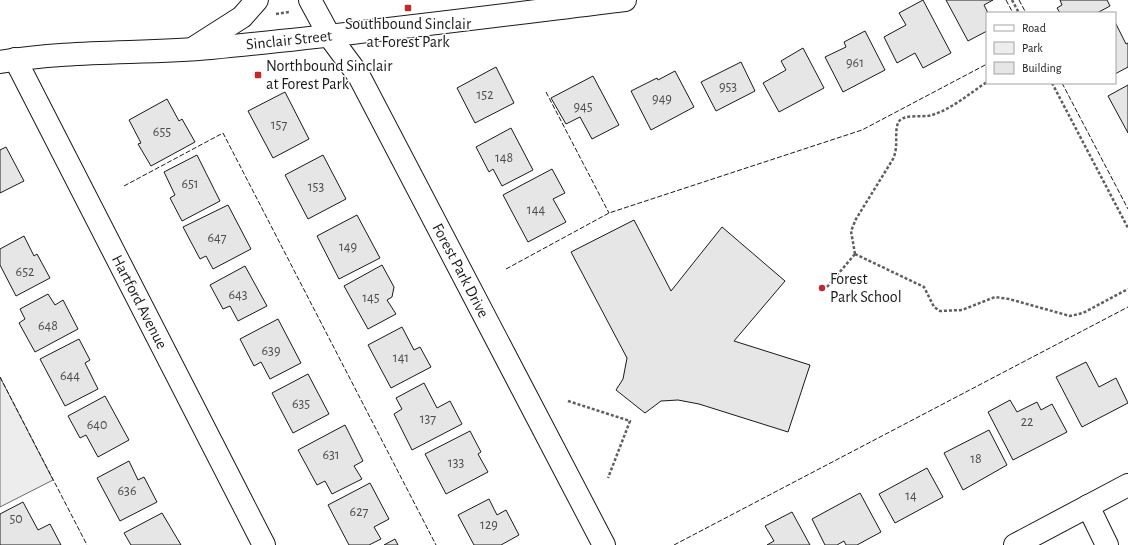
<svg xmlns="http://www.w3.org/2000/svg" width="1128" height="545" font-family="'Alegreya Sans',sans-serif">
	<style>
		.green { fill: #ededed; stroke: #6a6a6a }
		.building { fill: #e6e6e6; stroke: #1a1a1a }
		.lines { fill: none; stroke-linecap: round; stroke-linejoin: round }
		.minor-casing { stroke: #1a1a1a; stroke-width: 24 }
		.tertiary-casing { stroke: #1a1a1a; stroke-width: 24 }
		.path { stroke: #5f5f5f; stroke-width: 2.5; stroke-dasharray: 3 2; stroke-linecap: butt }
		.minor { stroke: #fff; stroke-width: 22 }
		.tertiary { stroke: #fff; stroke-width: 22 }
		.fence { stroke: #1a1a1a; stroke-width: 1; stroke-dasharray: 5 2; stroke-linecap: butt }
		.poi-dot { fill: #c62828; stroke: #fff; stroke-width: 1.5 }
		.labels { text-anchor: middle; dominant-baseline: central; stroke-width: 3; stroke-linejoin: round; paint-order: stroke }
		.number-label { font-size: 14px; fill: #4d4d4d }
		.poi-label { font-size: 16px; fill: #1a1a1a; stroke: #fff; text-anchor: start }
		.street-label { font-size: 16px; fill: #1a1a1a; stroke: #fff }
	</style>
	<rect width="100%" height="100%" fill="#fff"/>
	<path class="green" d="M 0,377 L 53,480 L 0,507 Z"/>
	<path class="building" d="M 923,0 L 951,53 L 923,68 L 915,53 L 897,63 L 884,37 L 906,25 L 899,13 Z
		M 946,0 L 993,0 L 984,5 L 988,13 L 987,13 L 987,31 L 968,41 Z
		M 1060,0 L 1107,0 L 1110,6 L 1097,13 L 1060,13 L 1057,8 L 1062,5 Z
		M 1115,22 L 1126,44 L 1128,43 L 1128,67 L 1115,74 Z
		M 865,31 L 885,70 L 843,92 L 825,57 L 846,47 L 844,42 Z
		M 803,48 L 824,88 L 779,112 L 763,83 L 786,70 L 781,61 Z
		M 741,62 L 755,91 L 716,111 L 701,82 Z
		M 496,67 L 514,103 L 475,123 L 457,88 Z
		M 675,71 L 694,107 L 651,130 L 631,91 L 657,78 L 658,80 Z
		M 593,76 L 619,125 L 592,139 L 580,117 L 566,124 L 551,98 Z
		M 1128,85 L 1128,133 L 1108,96 Z
		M 285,92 L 309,139 L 273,158 L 248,111 Z
		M 167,99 L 179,121 L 182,119 L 195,142 L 151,166 L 138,144 L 141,143 L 129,120 Z
		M 511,128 L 533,170 L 502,186 L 493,169 L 489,172 L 476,147 Z
		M 6,147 L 24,181 L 0,193 L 0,150 Z
		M 197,155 L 220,201 L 182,221 L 170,198 L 175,195 L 164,172 Z
		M 323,155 L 346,199 L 308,219 L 285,175 Z
		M 552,169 L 565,193 L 553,199 L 566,222 L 528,242 L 503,195 Z
		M 228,205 L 251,249 L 213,269 L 206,256 L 200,259 L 183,227 Z
		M 357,215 L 380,258 L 339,279 L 317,236 Z
		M 634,220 L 671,291 L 722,227 L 785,281 L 734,341 L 810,365 L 788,432 L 699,404 L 678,400 L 661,401 L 645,413 L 616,390 L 623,379 L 627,358 L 571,252 Z
		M 24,236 L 34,256 L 37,254 L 50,278 L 16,296 L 0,265 L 0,249 Z
		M 382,265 L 394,287 L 392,297 L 387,300 L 396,314 L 368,329 L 344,286 Z
		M 245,266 L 267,306 L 238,321 L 230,306 L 223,309 L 210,285 Z
		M 48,294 L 55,305 L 63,300 L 78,329 L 35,352 L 19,323 L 25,319 L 20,309 Z
		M 278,319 L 301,363 L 270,379 L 261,362 L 254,366 L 240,339 Z
		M 402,327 L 414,350 L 420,347 L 431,367 L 391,388 L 368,345 Z
		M 79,339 L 90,360 L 85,363 L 98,389 L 65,406 L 40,359 Z
		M 1086,362 L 1099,387 L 1116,378 L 1128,403 L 1082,427 L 1056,377 Z
		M 308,374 L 329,414 L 293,433 L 272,393 Z
		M 424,383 L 437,408 L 450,401 L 462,424 L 412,450 L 394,414 L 402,409 L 396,398 Z
		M 105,396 L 129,440 L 98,457 L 86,435 L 80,438 L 68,416 Z
		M 1010,400 L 1017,412 L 1037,402 L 1041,410 L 1052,404 L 1067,432 L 1013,460 L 988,412 Z
		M 345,425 L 363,461 L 354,466 L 362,479 L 332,494 L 325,481 L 317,485 L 298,450 Z
		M 989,430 L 1007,465 L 963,490 L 944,453 Z
		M 470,431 L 481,452 L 478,454 L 488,472 L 446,494 L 425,454 Z
		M 129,461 L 138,480 L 144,477 L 157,502 L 120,521 L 97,478 Z
		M 927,468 L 943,497 L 895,523 L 879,494 Z
		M 370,483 L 389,519 L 374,527 L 381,539 L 369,545 L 349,545 L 328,505 Z
		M 860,493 L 881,532 L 857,545 L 846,545 L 844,541 L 837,545 L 825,545 L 812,519 Z
		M 489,499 L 497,515 L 506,510 L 519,535 L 501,545 L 474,545 L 458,515 Z
		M 23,502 L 38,530 L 50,524 L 61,545 L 0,545 L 0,514 Z
		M 792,512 L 810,545 L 767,545 L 774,541 L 765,526 Z
		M 162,513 L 181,545 L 131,545 L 124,533 Z
		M 395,539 L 398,545 L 384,545 Z"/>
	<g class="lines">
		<g class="minor-casing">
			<g id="minor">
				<path id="s1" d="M 310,0 L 330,37 L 359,76 L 604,545"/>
				<path id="s2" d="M 15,59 L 264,545"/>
				<path d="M 1088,506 L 1107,545"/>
				<path d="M 1015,545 L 1128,485"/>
			</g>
		</g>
		<g class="tertiary-casing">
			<g id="tertiary">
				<path d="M 195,47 L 242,17 L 257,0"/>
				<path id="s3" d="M 0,62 C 69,50 141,54 211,48 C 349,35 487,17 625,0"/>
			</g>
		</g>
		<path class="path" d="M 1012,0 L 1019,13
			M 276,14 L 289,12
			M 1052,83 L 1128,228
			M 855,254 L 924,287 L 934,307 L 940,311 L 962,310 L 995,297 L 1009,299 L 1070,316 L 1083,313 L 1128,289
			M 855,254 L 851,231 L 856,219 L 893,159 C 899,146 894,133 898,123 C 902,113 923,118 932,115 C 952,109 970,93 987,82
			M 827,287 L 855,254
			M 568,401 L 630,421 L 608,478"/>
		<use href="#minor" class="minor"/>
		<use href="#tertiary" class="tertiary"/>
		<path class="fence" d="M 1006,0 L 1013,13
			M 1019,0 L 1026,13
			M 1062,83 L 1128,209
			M 546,92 L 609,213
			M 124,186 L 223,133 L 436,545
			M 506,269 L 609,213 L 862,130 L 987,64
			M 0,377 L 87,545
			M 674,545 L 1128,307"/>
	</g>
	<g class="poi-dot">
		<rect x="404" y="4" width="8" height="8" rx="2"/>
		<rect x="254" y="71" width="8" height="8" rx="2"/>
		<circle cx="822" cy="288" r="4"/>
	</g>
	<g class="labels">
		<g class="number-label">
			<text x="855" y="63">961</text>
			<text x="728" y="87">953</text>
			<text x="485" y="95">152</text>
			<text x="662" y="99">949</text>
			<text x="583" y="107">945</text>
			<text x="279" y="125">157</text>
			<text x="162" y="132">655</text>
			<text x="504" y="158">148</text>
			<text x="190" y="184">651</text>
			<text x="316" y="187">153</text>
			<text x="536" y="210">144</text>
			<text x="217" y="238">647</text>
			<text x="348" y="247">149</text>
			<text x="25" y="272">652</text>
			<text x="238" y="295">643</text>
			<text x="371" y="298">145</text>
			<text x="48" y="326">648</text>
			<text x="271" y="351">639</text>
			<text x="401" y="358">141</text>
			<text x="70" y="376">644</text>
			<text x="301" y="404">635</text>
			<text x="428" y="419">137</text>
			<text x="1027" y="422">22</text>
			<text x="97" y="425">640</text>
			<text x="331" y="455">631</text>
			<text x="976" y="459">18</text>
			<text x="456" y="463">133</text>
			<text x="127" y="491">636</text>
			<text x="911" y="496">14</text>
			<text x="359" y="512">627</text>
			<text x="16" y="519">50</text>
			<text x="489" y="525">129</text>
		</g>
		<g class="poi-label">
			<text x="408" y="24" text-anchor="middle">Southbound Sinclair<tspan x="408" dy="18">at Forest Park</tspan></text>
			<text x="266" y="66">Northbound Sinclair<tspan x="266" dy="18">at Forest Park</tspan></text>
			<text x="830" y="279">Forest<tspan x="830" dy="18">Park School</tspan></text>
		</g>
		<g class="street-label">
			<text stroke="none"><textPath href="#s3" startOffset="290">Sinclair Street</textPath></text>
			<text stroke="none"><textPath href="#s1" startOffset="310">Forest Park Drive</textPath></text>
			<text stroke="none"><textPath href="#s2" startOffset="273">Hartford Avenue</textPath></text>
		</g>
	</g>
	<rect x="986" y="12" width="130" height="72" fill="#ffffff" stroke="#a3a3a3"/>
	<rect x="994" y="25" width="20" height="6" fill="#ffffff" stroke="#a3a3a3"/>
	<text x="1022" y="32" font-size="12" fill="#1a1a1a">Road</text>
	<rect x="994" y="42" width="20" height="12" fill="#ededed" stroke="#a3a3a3"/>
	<text x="1022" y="52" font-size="12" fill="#1a1a1a">Park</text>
	<rect x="994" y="62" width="20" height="12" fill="#e6e6e6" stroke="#a3a3a3"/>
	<text x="1022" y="72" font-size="12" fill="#1a1a1a">Building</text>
</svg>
